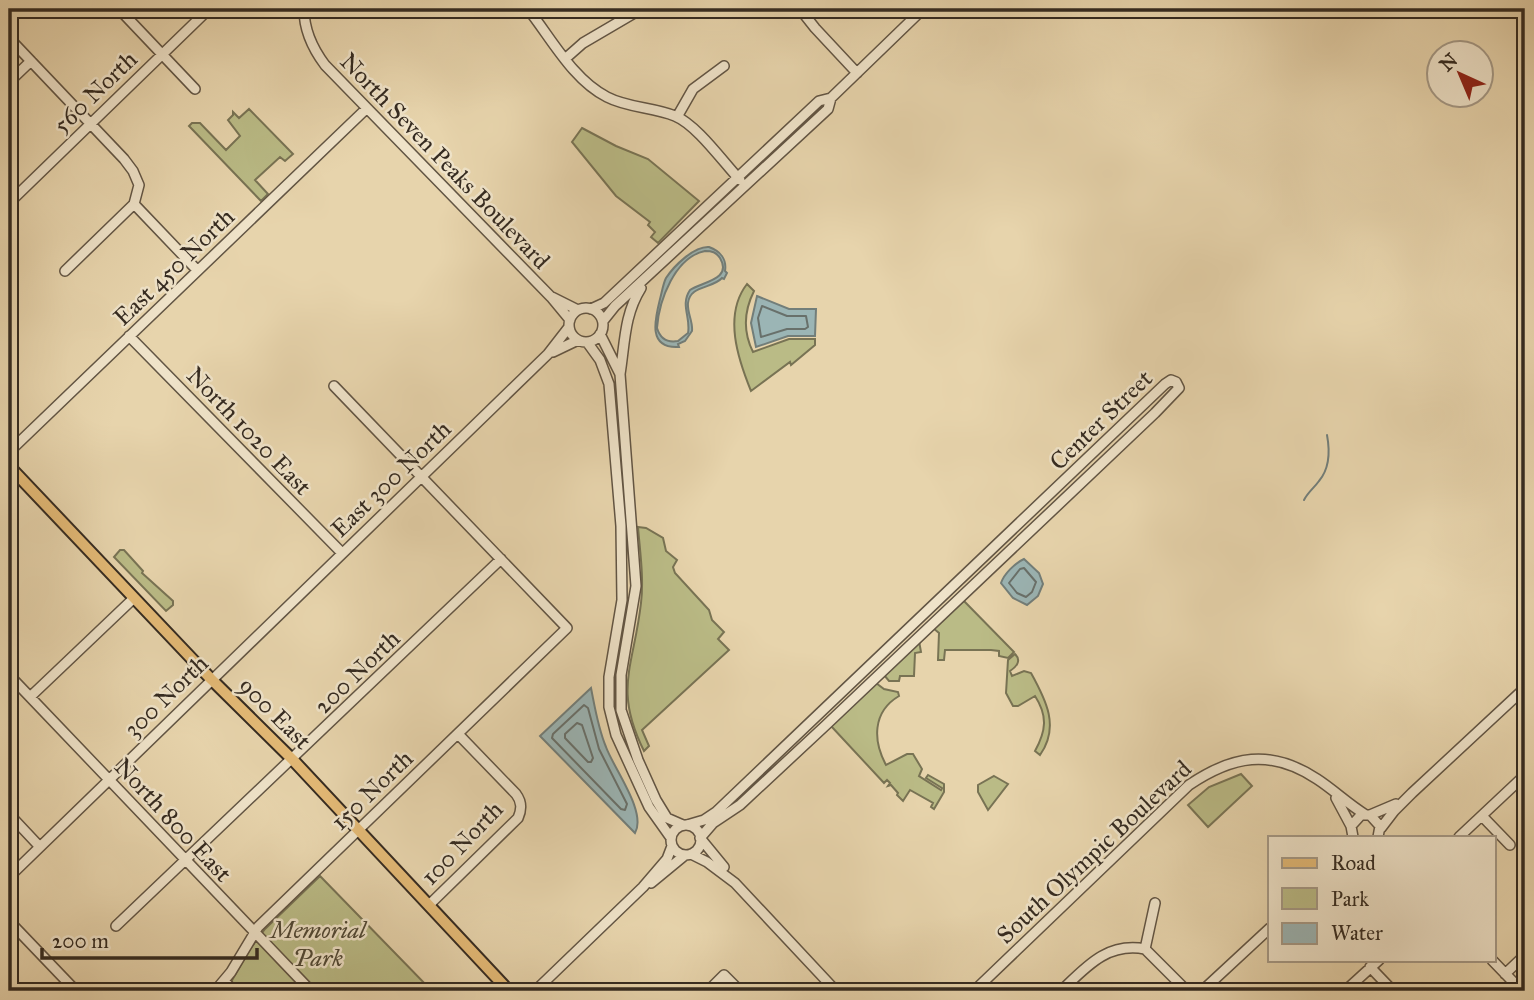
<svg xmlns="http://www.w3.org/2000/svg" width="1534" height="1000" font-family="'IM FELL Great Primer',serif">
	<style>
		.green { fill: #babb86; stroke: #787354; stroke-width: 2 }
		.water { fill: #9bb5b5; stroke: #727e7a; stroke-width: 2; fill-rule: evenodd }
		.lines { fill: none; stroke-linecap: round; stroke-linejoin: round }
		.shore { stroke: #68706b; stroke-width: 2 }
		.stream { stroke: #727e7a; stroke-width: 2 }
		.minor-casing { stroke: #625544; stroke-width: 12 }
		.major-casing { stroke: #352b21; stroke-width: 14 }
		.minor { stroke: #efe3c9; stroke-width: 9 }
		.major { stroke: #e4ba76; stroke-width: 10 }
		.labels { text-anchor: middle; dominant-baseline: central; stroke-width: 5; stroke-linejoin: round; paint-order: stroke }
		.street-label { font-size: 24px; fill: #352b21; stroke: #efe3c9 }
		.park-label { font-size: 24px; font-style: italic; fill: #504835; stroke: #efe3c9 }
	</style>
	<rect width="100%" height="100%" fill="#e7d4ac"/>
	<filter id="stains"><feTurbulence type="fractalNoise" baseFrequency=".00286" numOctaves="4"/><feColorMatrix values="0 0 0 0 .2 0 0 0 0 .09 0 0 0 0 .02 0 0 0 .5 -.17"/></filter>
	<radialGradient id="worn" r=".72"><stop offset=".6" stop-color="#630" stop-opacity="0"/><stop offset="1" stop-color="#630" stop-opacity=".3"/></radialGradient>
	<path class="green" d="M 249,109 L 293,154 L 285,161 L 280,157 L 255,180 L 268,194 L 261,201 L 189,126 L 192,123 L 200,123 L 226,150 L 240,136 L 228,120 L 233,115 L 233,112 L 239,118 Z
		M 582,128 L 616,146 L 648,159 L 699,201 L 658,243 L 651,237 L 655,232 L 648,225 L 650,222 L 616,196 L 572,142 Z
		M 747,284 L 754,291 C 744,311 743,332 753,352 L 789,339 L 815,339 L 815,345 L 791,365 L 790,362 L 751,391 C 738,359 723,315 747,284 Z
		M 638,527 L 646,528 L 663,538 L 666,551 L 677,560 L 673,567 L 675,573 L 709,610 L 712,620 L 724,632 L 718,639 L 729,650 L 642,730 L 649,746 L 644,751 C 613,689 634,666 641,603 C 644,578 640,552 638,527 Z
		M 120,550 L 124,550 L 143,571 L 142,573 L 173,601 L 173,605 L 166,611 L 114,557 Z
		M 963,600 L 1014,652 L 1008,658 L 999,656 L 999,651 L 991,650 L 945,650 L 944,660 L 938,660 L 939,633 L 933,628 Z
		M 919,641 L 921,652 L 915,653 L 914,676 L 900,676 L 899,681 L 889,681 L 884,675 Z
		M 1015,654 C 1022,661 1016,667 1010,671 L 1012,676 L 1024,671 L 1031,673 C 1046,700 1060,727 1040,755 L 1035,751 C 1046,731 1048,716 1035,696 L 1018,706 L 1013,706 L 1006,693 L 1008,660 Z
		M 876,683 L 884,689 L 898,692 L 899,696 C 872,712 873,741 886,765 L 907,754 L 913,754 L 922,769 L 919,776 L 941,790 L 942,788 L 926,778 L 928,775 L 944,784 L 944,792 L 934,809 L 931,807 L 933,803 L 910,790 L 903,801 L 897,795 L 898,793 L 891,785 L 888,786 L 890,783 L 887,780 L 884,783 L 831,726 Z
		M 1241,774 L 1252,786 L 1208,827 L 1188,805 L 1209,787 Z
		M 994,776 L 1008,784 L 988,810 L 978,792 L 978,785 Z
		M 320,876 L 432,991 L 240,991 L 231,982 L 250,949 L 265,929 Z"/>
	<path class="water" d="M 709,247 C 720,251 727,259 725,271 L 727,273 L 724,279 L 722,278 C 712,289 690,285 688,303 C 687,313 693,321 692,331 L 685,341 L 678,344 L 679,347 C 647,349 655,319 660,299 C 662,292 663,284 666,278 C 674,266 694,246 709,247 ZM 705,251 C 712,251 716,252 720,258 C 733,280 701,282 690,290 C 680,305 691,317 688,333 L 678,341 C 667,343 660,338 657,328 C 659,300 675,257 705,251 Z
		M 757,296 L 789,309 L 816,309 L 815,336 L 788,336 L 756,347 L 751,323 Z
		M 1024,559 L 1039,573 L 1043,584 L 1038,596 L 1027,605 L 1013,598 L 1001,583 C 1004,574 1015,563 1024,559 Z
		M 591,688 C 595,708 598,728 606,747 C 614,769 647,812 635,833 L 540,736 Z"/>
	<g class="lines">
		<path class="shore" d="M 762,306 L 787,316 L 806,316 L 808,327 L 805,329 L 787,329 L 761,337 L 758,318 Z
			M 1024,568 L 1036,582 L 1032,592 L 1026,597 L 1017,593 L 1009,583 L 1020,569 Z
			M 584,705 L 588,708 L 599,749 L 627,804 L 625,810 L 621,809 L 552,738 L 553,734 Z
			M 577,723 L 582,725 L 593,758 L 591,762 L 588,762 L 565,738 L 565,734 Z"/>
		<path class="stream" d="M 1304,500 C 1308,492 1314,488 1319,481 C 1330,468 1330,451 1327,435"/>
		<g class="minor-casing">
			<path id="minor" d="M 119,9 L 195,89
				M 304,9 C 304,29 313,49 325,65 L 551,297 L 570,320
				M 528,9 C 551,38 573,80 607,97 C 628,108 653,107 675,116 C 697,125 723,162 740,180
				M 800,9 L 815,28 L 857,73
				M 9,38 L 124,159 L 133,171 L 139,185 L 134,204 L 65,271
				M 566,58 L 583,43 L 641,9
				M 9,82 L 31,61
				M 677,117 L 693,89 L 724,66
				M 9,203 L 209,9
				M 134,204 L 197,270
				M 552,297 L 578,310
				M569 325a17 17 0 1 1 34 0a17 17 0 1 1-34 0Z
				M 591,309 L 604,303 L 819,101 L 831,98 L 923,9
				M 603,321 L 615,306 L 828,109 L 831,98
				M 600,334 L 620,374 L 636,586 L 621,675 L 621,710 L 638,760 L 656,800 L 667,818 L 683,825
				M 129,336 L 342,553
				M 587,342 L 600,360 L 609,384 L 621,526 L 622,600 L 609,677 L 609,707 L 616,735 L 649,807 L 671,838
				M 553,352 L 578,340
				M 620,374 C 625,343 624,315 641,288
				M 9,452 L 366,109
				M 9,675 L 311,991
				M 30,697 L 134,598
				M 1336,798 L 1351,826 L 1353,837
				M 9,814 L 40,847
				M 1370,815 L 1396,804
				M 1482,816 L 1510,845
				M 687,825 L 704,820 L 716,812 L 1165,384 L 1171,380 L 1176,382 L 1179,388 L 1155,413 L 826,725 L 740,805 L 713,823 L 700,838
				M671 840a15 15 0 1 1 30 0a15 15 0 1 1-30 0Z
				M 1351,826 L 1361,815 L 1370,815 L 1380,826 L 1378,837
				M 1381,828 L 1394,811 L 1412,793 L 1525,688
				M 1459,837 L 1525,775
				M 701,839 L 724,867
				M 691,854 L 707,862 L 735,883 L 836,991
				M 9,877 L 548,354 L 569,327
				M 651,883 L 685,855
				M 429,905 L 518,818 C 522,809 522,802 516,794 L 458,734
				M 9,921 L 76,991
				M 116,926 L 501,559
				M 1145,949 L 1187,991
				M 1145,949 L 1155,903
				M 1492,960 L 1522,991
				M 1370,967 L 1393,991
				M 1505,974 L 1525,955
				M 224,981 L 234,991
				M 215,991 L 231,972 L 258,927 L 567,628 L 334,386
				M 535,991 L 643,887 L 667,859 L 672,846
				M 708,991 L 724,975 L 740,991
				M 974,991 L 1189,785 C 1232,756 1270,748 1317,779 C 1334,790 1348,804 1366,815
				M 1061,991 C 1086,967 1107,942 1145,949
				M 1202,991 L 1270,928
				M 1345,991 L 1379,960"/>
		</g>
		<g class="major-casing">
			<path id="major" d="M 9,466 L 211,679 L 293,760 L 509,991"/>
		</g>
		<use href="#minor" class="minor"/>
		<use href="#major" class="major"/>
	</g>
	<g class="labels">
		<g class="street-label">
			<text transform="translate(95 92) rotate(-44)">560 North</text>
			<text transform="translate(445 161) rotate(46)">North Seven Peaks Boulevard</text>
			<text transform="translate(174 267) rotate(-44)">East 450 North</text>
			<text transform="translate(1101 420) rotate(-44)">Center Street</text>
			<text transform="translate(249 431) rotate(46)">North 1020 East</text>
			<text transform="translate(391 479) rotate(-44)">East 300 North</text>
			<text transform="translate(357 672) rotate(-44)">200 North</text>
			<text transform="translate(166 696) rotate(-44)">300 North</text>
			<text transform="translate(275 713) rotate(45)">900 East</text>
			<text transform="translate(372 790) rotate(-44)">150 North</text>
			<text transform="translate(173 820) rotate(47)">North 800 East</text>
			<text transform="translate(462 843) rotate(-46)">100 North</text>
			<text transform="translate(1094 852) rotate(-43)">South Olympic Boulevard</text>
		</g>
		<g class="park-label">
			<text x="318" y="930">Memorial<tspan x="318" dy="28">Park</tspan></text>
		</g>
	</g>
	<rect width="1534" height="1000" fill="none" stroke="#e7d4ac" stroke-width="35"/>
	<rect x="10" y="10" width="1513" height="979" fill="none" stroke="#352b21" stroke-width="3.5"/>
	<rect x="18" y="18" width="1499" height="965" fill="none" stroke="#352b21" stroke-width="2"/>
	<rect x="1268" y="836" width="228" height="126" fill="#efe3c9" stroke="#a59986" stroke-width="2"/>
	<rect x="1282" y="858" width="35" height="10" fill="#e4ba76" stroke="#a59986" stroke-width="2"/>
	<text x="1331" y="870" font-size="21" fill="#352b21">Road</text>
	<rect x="1282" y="888" width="35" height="21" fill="#babb86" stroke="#a59986" stroke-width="2"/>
	<text x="1331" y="906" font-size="21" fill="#352b21">Park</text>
	<rect x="1282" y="923" width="35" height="21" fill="#9bb5b5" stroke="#a59986" stroke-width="2"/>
	<text x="1331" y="940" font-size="21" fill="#352b21">Water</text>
	<g transform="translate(1460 74) rotate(316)"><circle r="33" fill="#efe3c9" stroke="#a59986" stroke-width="2"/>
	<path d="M0-5L12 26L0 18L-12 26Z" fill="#8f2418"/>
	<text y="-10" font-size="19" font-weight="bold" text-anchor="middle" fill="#352b21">N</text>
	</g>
	<path d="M42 948v10h215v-10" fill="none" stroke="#352b21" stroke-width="3.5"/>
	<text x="52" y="948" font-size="21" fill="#352b21" stroke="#efe3c9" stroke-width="5" paint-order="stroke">200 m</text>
	<rect width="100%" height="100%" filter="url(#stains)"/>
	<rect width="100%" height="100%" fill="url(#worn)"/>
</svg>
